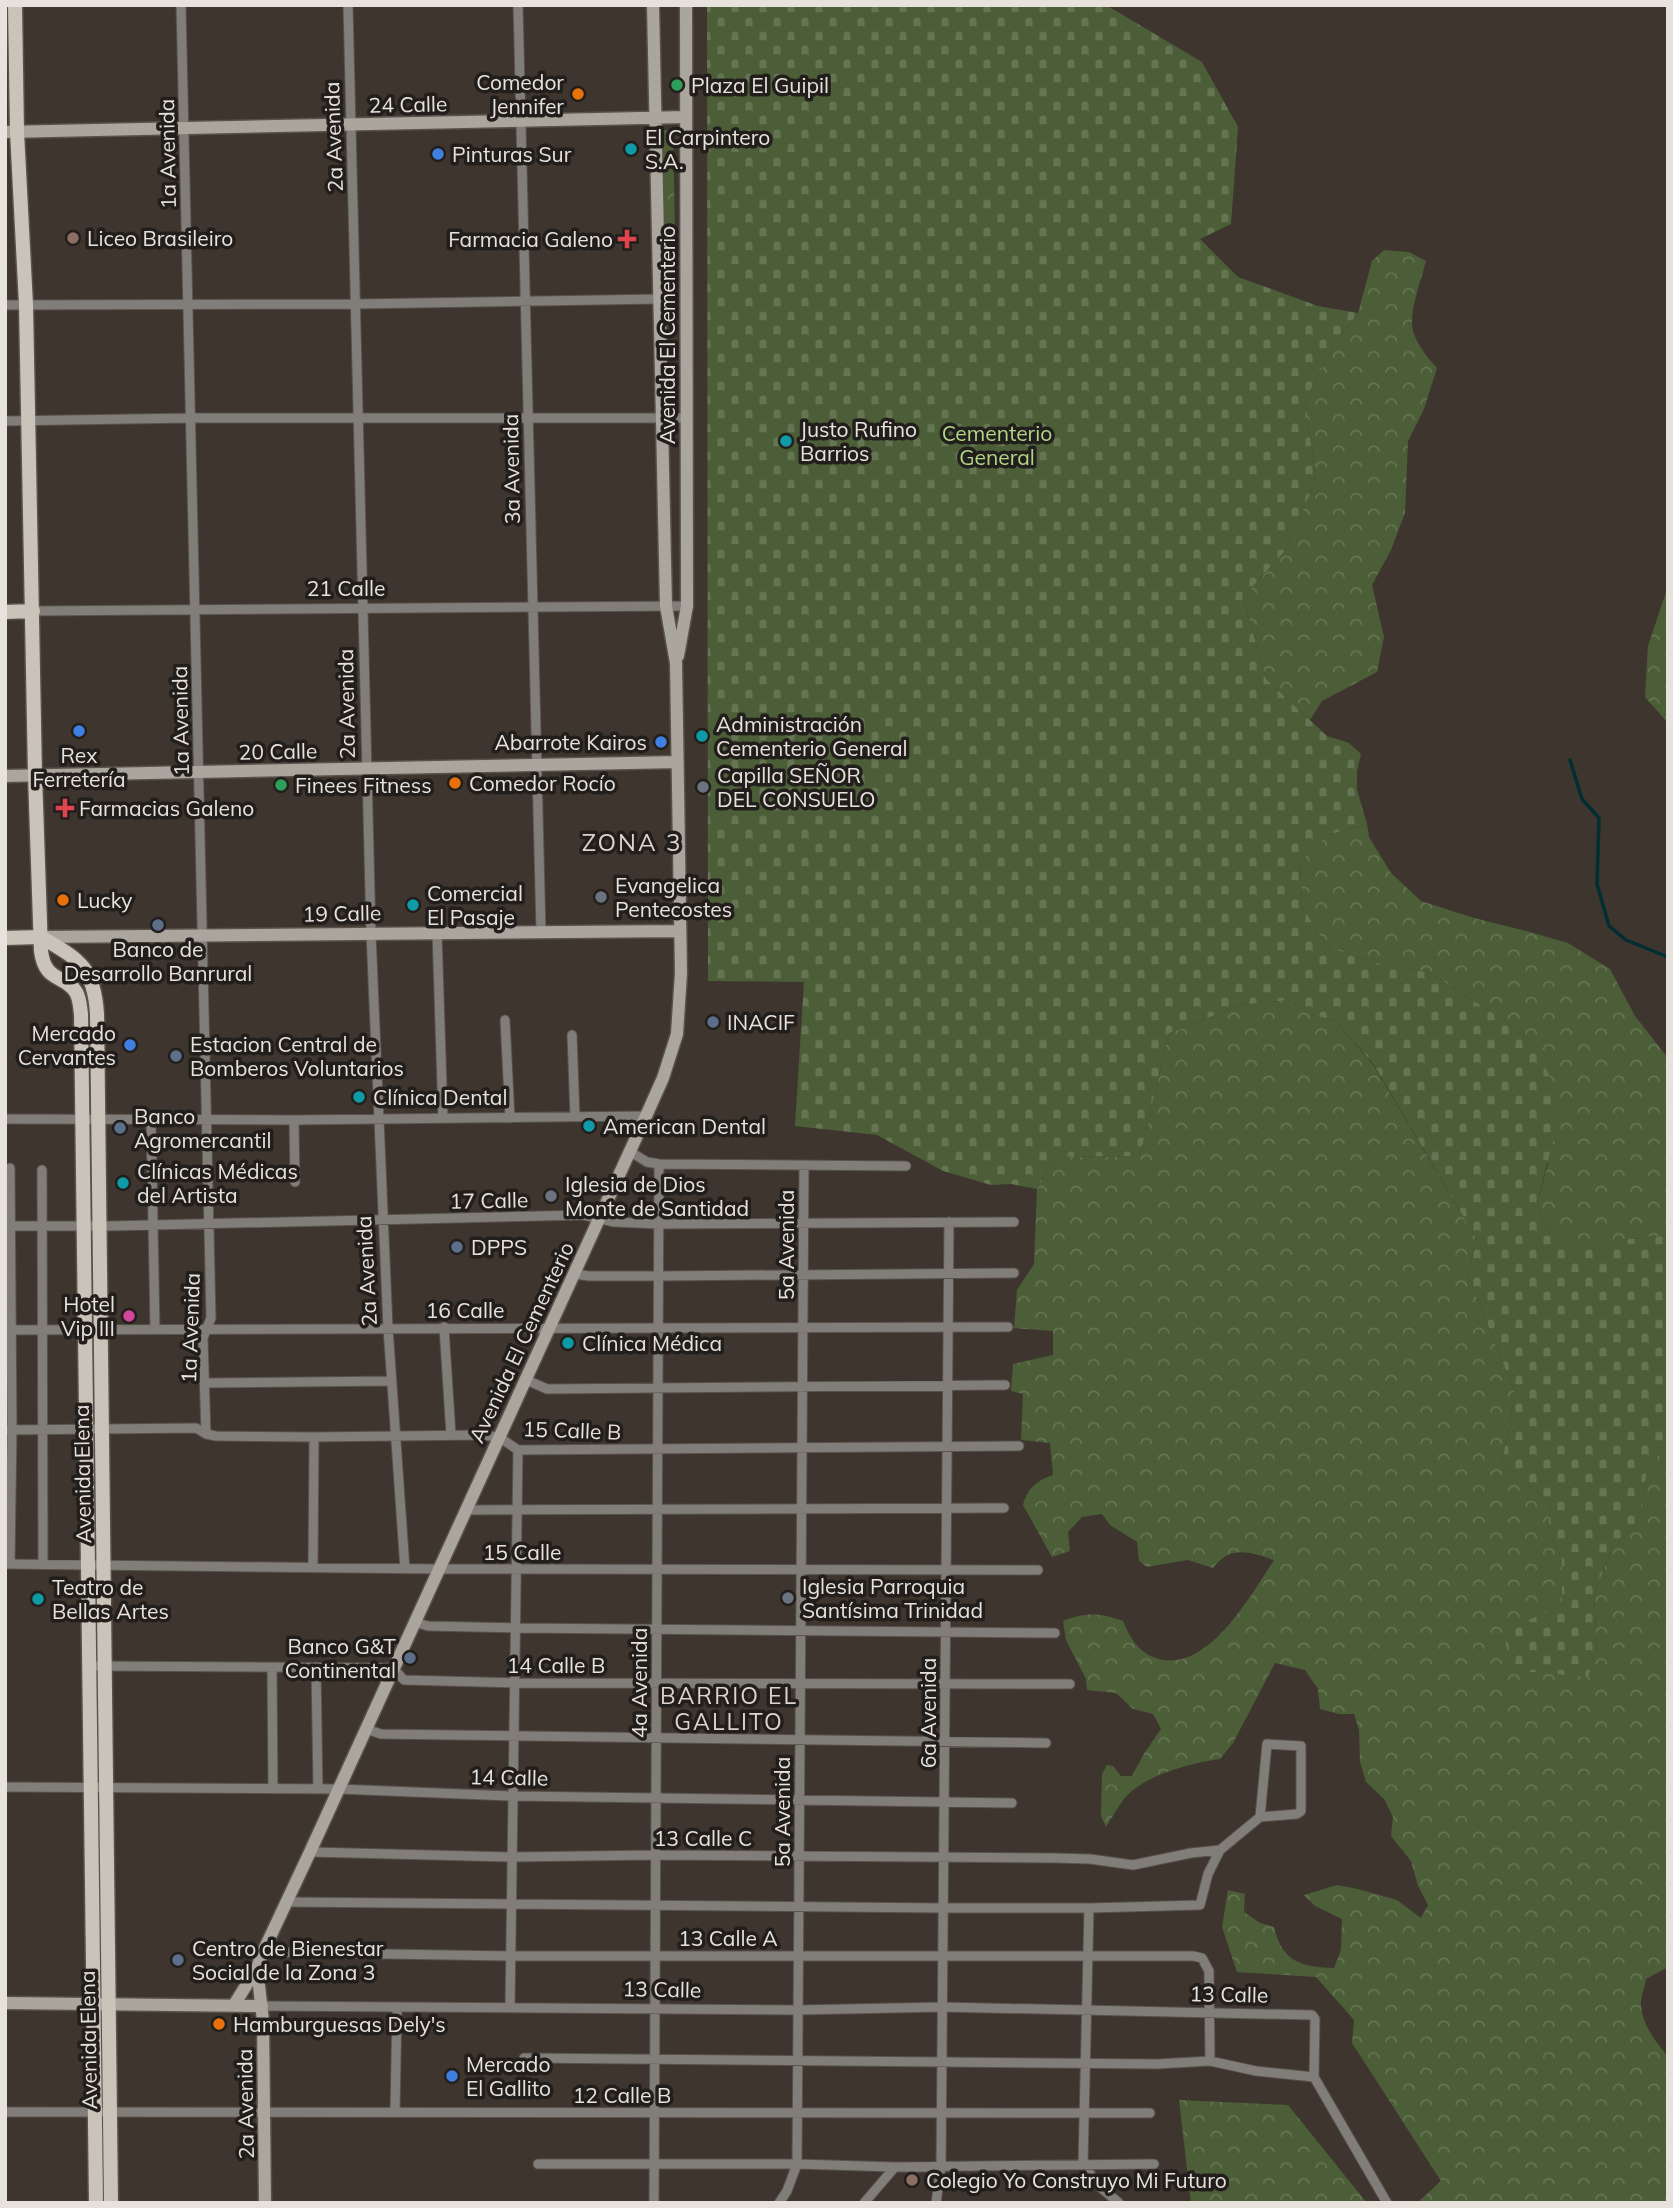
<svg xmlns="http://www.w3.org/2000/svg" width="1673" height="2208" font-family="Mulish,sans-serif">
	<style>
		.forest { fill: url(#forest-crowns) }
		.cemetery { fill: url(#cemetery-stones) }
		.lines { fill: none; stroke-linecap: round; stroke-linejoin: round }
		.stream { stroke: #002e33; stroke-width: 3.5 }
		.street-casing { stroke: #59524a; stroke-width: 11 }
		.secondary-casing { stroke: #59524a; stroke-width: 15 }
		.primary-casing { stroke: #59524a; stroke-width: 17 }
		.street { stroke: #817e79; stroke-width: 9 }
		.secondary { stroke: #aaa59d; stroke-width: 12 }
		.primary { stroke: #cac3b9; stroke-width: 14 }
		.leisure-dot { fill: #2e9e5b; stroke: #221e1b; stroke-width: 2.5 }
		.food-dot { fill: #e8710a; stroke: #221e1b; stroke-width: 2.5 }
		.culture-dot { fill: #0f9aa8; stroke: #221e1b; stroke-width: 2.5 }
		.shop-dot { fill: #3f7fe0; stroke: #221e1b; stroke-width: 2.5 }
		.education-dot { fill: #8d6e63; stroke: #221e1b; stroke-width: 2.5 }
		.health-dot { fill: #e0444e; stroke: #221e1b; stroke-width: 2.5 }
		.worship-dot { fill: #6b7280; stroke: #221e1b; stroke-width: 2.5 }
		.service-dot { fill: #5c6f8a; stroke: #221e1b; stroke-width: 2.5 }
		.hotel-dot { fill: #d1479c; stroke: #221e1b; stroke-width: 2.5 }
		.labels { text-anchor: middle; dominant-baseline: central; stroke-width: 7; stroke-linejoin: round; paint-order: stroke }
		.poi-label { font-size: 21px; fill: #e8e2dd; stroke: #221e1b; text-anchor: start }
		.street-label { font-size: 21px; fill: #e8e2dd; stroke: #221e1b }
		.park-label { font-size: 21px; fill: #b0d688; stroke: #221e1b }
		.neighbourhood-label { font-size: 23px; letter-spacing: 2px; fill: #ddd3c9; stroke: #221e1b }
		.quarter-label { font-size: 24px; letter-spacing: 2px; fill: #ddd3c9; stroke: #221e1b }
	</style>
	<defs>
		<pattern id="forest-crowns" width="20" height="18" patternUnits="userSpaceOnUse" patternTransform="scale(1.75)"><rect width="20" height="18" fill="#4b5e37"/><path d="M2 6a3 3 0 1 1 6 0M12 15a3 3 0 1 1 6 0" fill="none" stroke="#657554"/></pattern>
		<pattern id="cemetery-stones" width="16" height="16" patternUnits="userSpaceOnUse" patternTransform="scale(1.75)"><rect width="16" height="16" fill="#4b5e37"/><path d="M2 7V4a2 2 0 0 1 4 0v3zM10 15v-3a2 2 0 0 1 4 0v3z" fill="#657554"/></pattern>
	</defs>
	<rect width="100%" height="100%" fill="#3e362e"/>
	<path class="forest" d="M 661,130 L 673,130 L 676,287 L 664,287 Z
		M 1384,250 L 1409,252 L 1426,261 C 1421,280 1411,306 1412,326 C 1414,341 1427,357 1437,368 L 1424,409 L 1408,441 L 1405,513 L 1391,550 L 1372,585 L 1384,637 L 1377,672 L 1322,701 L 1310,720 L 1266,679 L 1243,597 L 1285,551 L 1316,480 L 1305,400 L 1335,343 L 1358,313 L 1372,261 Z
		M 1668,586 L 1668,723 L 1645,697 L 1648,646 Z
		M 1367,824 L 1369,837 L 1391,873 L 1421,901 L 1474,918 L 1530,932 L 1568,943 L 1610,969 L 1635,1016 L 1668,1058 L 1668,1239 L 1665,1236 L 1619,1240 L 1580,1252 L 1547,1229 L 1537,1203 L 1548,1164 L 1534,1044 L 1502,1019 L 1430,973 L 1372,962 L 1327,947 L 1302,906 L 1300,860 L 1328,835 Z
		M 1289,1000 L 1311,1015 L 1335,1020 L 1374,1066 L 1476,1238 L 1468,1275 L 1515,1393 L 1502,1462 L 1551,1503 L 1548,1529 L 1562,1560 L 1562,1605 L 1597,1651 L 1594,1594 L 1612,1549 L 1637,1524 L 1647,1471 L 1668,1439 L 1668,1967 L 1646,1979 C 1645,1987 1640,1998 1641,2006 C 1643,2025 1655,2042 1668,2056 L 1668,2203 L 1417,2203 L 1441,2181 L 1352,2043 L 1354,2020 L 1316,1977 L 1237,1972 L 1222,1927 L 1228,1890 L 1245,1894 L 1244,1912 L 1260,1923 L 1274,1927 C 1282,1962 1301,1967 1334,1968 L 1341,1950 L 1342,1919 L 1315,1906 L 1304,1895 L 1337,1885 L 1358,1889 L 1397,1900 L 1421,1918 L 1428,1905 L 1418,1886 L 1411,1861 L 1391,1836 L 1393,1817 L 1384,1799 L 1366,1782 L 1360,1762 L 1359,1730 L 1354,1714 L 1339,1714 L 1320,1709 L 1318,1689 L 1305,1670 L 1275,1663 L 1233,1743 L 1220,1759 C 1191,1763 1143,1775 1124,1799 C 1117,1808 1112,1818 1106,1827 L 1101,1816 L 1102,1774 L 1107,1765 L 1113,1766 L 1121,1776 L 1132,1776 L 1145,1752 L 1161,1729 L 1153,1714 L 1133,1709 L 1116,1693 L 1087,1690 L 1086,1679 L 1066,1640 L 1063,1621 C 1087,1612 1100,1613 1123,1621 C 1130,1638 1137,1650 1153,1657 C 1205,1679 1251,1595 1274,1560 C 1249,1552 1231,1545 1213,1568 L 1188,1560 L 1147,1567 L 1139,1561 L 1137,1542 L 1110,1525 L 1102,1514 L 1082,1517 L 1068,1532 L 1070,1551 L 1052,1557 L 1023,1505 C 1028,1488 1036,1481 1053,1475 L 1050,1443 L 1021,1440 L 1023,1394 L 1011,1391 L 1013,1364 L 1053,1355 L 1053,1331 L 1014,1328 L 1017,1290 L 1034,1264 L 1037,1189 L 1054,1157 L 1140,1156 L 1169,1033 L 1241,1005 Z
		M 1179,2100 L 1288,2105 L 1367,2203 L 1191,2203 Z"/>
	<path class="cemetery" d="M 707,5 L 1106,5 L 1202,62 L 1238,127 L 1231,224 L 1200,239 L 1238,277 L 1318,306 L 1358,313 L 1335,343 L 1305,400 L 1316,480 L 1285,551 L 1243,597 L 1266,679 L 1327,736 L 1349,743 L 1361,754 L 1357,771 L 1357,790 L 1367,824 L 1328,835 L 1300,861 L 1302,906 L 1327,947 L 1372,962 L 1430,973 L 1502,1019 L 1534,1044 L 1554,1085 L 1558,1122 L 1537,1203 L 1547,1229 L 1580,1251 L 1619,1240 L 1665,1236 L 1668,1239 L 1668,1439 L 1647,1471 L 1637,1524 L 1612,1549 L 1594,1594 L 1597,1651 L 1588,1677 L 1510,1670 L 1504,1631 L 1562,1605 L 1562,1560 L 1548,1529 L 1551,1503 L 1502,1462 L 1515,1393 L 1468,1275 L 1476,1238 L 1374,1065 L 1335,1020 L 1311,1015 L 1289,1000 L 1241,1005 L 1169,1033 L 1140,1156 L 1054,1157 L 1037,1189 L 1011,1184 L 991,1185 L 943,1171 L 877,1135 L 795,1126 L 804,982 L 708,981 Z"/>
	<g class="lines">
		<path class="stream" d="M 1570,760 L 1582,799 L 1599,818 L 1597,884 L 1609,926 L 1626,940 L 1668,957"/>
		<g class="street-casing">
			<path id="street" d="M 181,5 L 211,1318 L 203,1338 L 206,1434
				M 348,5 L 371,934 L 388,1328 L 405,1569
				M 518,5 L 541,932
				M 5,305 L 357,304 L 660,299
				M 5,421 L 191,418 L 686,418
				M 33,611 L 687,606
				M 437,933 L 443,1118
				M 505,1020 L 510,1118
				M 572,1035 L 575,1117
				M 5,1119 L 294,1120 L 646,1116
				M 151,1120 L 155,1329
				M 294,1120 L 295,1182
				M 629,1151 L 647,1162 L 659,1164 L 906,1166
				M 42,1170 L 43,1564
				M 5,1226 L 110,1226 L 583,1215 L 614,1222 L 659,1224 L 1014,1222
				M 574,1274 L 589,1276 L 659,1276 L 1014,1273
				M 444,1327 L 451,1435
				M 5,1330 L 1008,1327
				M 524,1379 L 547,1389 L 1005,1385
				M 204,1383 L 392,1381
				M 5,1430 L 196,1428 L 206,1434 L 216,1436 L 314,1437 L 481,1435 L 499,1437 L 518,1450 L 1019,1446
				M 466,1510 L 1004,1508
				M 5,1564 L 438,1569 L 1038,1570
				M 10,1564 L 12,1430 L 10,1168
				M 313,1567 L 314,1437
				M 414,1622 L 428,1626 L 516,1628 L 1055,1633
				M 90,1666 L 393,1668 L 404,1680 L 515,1683 L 1070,1684
				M 272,1667 L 273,1789
				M 316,1667 L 318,1789
				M 366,1729 L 381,1734 L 1046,1743
				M 5,1787 L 339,1789 L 513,1796 L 1012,1803
				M 310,1852 L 512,1857 L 655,1855 L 1055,1858 L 1090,1859 L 1133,1865 L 1191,1853 L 1220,1850
				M 286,1902 L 942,1908 L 1089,1908 L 1200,1905 L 1208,1874 L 1220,1850 L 1260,1817 L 1267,1744 L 1301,1746 L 1301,1811 L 1297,1814 L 1260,1817
				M 1089,1908 L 1083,2164 L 1100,2187 L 1119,2203
				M 263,1952 L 511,1956 L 1193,1956 L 1202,1958 L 1209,1971 L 1210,2061
				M 262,2006 L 798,2010 L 942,2007 L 1312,2015 L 1315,2019 L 1314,2077 L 1387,2203
				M 510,2007 L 518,1450
				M 524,2058 L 1157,2064 L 1210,2061 L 1256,2071 L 1314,2077
				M 5,2112 L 1150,2113
				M 395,2112 L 397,2008
				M 538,2164 L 797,2164 L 895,2167 L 1154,2164
				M 654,2203 L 659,1164
				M 779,2203 L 787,2191 L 797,2164 L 804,1165
				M 864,2203 L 895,2167
				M 936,2203 L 941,2167 L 949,1222"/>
		</g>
		<g class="secondary-casing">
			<path id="secondary" d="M 5,132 L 686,117
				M 678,656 L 687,606 L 686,5
				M 5,776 L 677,762
				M 41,937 L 680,931
				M 5,2003 L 262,2006
				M 234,2005 L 257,1968
				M 265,2203 L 263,2021 L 257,1968 L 263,1952 L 310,1852 L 646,1116 L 663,1078 L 677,1034 L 681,973 L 676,663 L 666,606 L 653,5"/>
		</g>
		<g class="primary-casing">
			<path id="primary" d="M 15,5 L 17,132 L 26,305 L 35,775 L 41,951 C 45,983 65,974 76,992 C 80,999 80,1007 81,1014 L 96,2203
				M 5,612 L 33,611
				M 41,937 C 78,959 94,966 97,1014 L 111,2203
				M 5,938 L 41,937"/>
		</g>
		<use href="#street" class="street"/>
		<use href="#secondary" class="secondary"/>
		<use href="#primary" class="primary"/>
	</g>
	<g class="leisure-dot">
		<circle cx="677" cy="85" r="7"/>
		<circle cx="281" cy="785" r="7"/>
	</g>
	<g class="food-dot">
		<circle cx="578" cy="94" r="7"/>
		<circle cx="455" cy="783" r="7"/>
		<circle cx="63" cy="900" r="7"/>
		<circle cx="219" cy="2024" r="7"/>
	</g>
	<g class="culture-dot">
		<circle cx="631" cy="149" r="7"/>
		<circle cx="786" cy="441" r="7"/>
		<circle cx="702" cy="736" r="7"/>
		<circle cx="413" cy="905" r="7"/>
		<circle cx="359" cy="1097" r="7"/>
		<circle cx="589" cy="1126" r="7"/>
		<circle cx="123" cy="1183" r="7"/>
		<circle cx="568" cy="1343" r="7"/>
		<circle cx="38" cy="1599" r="7"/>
	</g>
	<g class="shop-dot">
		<circle cx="438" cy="154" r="7"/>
		<circle cx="79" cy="731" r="7"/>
		<circle cx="661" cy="742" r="7"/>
		<circle cx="130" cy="1045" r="7"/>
		<circle cx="452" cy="2076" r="7"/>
	</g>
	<g class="education-dot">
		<circle cx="73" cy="238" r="7"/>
		<circle cx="912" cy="2180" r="7"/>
	</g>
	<g class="health-dot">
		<path d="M623.5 228.5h7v7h7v7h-7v7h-7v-7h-7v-7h7z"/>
		<path d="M61.5 797.5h7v7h7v7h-7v7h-7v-7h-7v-7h7z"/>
	</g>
	<g class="worship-dot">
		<circle cx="703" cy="787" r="7"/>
		<circle cx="601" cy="897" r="7"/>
		<circle cx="551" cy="1196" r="7"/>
		<circle cx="788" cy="1598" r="7"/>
	</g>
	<g class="service-dot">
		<circle cx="158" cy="925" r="7"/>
		<circle cx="713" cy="1022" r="7"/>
		<circle cx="176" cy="1056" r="7"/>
		<circle cx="120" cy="1128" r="7"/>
		<circle cx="457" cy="1247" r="7"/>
		<circle cx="410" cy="1658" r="7"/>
		<circle cx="178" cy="1960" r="7"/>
	</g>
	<circle class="hotel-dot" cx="129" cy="1316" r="7"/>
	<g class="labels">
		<g class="poi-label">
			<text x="564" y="82" text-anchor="end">Comedor<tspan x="564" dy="24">Jennifer</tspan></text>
			<text x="691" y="85">Plaza El Guipil</text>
			<text x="645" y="137">El Carpintero<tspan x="645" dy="24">S.A.</tspan></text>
			<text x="452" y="154">Pinturas Sur</text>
			<text x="87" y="238">Liceo Brasileiro</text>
			<text x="613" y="239" text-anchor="end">Farmacia Galeno</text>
			<text x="800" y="429">Justo Rufino<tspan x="800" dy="24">Barrios</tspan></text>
			<text x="716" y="724">Administración<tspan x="716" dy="24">Cementerio General</tspan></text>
			<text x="647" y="742" text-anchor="end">Abarrote Kairos</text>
			<text x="79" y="755" text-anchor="middle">Rex<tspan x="79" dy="24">Ferretería</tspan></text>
			<text x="717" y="775">Capilla SEÑOR<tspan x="717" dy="24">DEL CONSUELO</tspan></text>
			<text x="469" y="783">Comedor Rocío</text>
			<text x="295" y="785">Finees Fitness</text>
			<text x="79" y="808">Farmacias Galeno</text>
			<text x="615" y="885">Evangelica<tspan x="615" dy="24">Pentecostes</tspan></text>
			<text x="427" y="893">Comercial<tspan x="427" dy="24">El Pasaje</tspan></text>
			<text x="77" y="900">Lucky</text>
			<text x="158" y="949" text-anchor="middle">Banco de<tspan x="158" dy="24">Desarrollo Banrural</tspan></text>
			<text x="727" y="1022">INACIF</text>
			<text x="116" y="1033" text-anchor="end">Mercado<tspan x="116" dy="24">Cervantes</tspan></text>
			<text x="190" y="1044">Estacion Central de<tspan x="190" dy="24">Bomberos Voluntarios</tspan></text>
			<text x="373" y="1097">Clínica Dental</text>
			<text x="134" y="1116">Banco<tspan x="134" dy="24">Agromercantil</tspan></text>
			<text x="603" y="1126">American Dental</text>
			<text x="137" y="1171">Clínicas Médicas<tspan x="137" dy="24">del Artista</tspan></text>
			<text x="565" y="1184">Iglesia de Dios<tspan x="565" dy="24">Monte de Santidad</tspan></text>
			<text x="471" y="1247">DPPS</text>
			<text x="115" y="1304" text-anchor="end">Hotel<tspan x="115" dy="24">Vip III</tspan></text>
			<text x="582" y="1343">Clínica Médica</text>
			<text x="802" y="1586">Iglesia Parroquia<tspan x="802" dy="24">Santísima Trinidad</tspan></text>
			<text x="52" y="1587">Teatro de<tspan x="52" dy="24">Bellas Artes</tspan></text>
			<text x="396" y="1646" text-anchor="end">Banco G&amp;T<tspan x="396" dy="24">Continental</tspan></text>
			<text x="192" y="1948">Centro de Bienestar<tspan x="192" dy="24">Social de la Zona 3</tspan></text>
			<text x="233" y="2024">Hamburguesas Dely's</text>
			<text x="466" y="2064">Mercado<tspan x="466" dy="24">El Gallito</tspan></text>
			<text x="926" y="2180">Colegio Yo Construyo Mi Futuro</text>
		</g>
		<g class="street-label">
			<text transform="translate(408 104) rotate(-1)">24 Calle</text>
			<text transform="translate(333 137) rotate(-92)">2a Avenida</text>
			<text transform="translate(167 154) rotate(-91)">1a Avenida</text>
			<text transform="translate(667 335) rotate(-90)">Avenida El Cementerio</text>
			<text transform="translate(511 469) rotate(-91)">3a Avenida</text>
			<text x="346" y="588">21 Calle</text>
			<text transform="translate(346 704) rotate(-91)">2a Avenida</text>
			<text transform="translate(180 721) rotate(-91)">1a Avenida</text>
			<text transform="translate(278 751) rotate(-1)">20 Calle</text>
			<text transform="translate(342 913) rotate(-1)">19 Calle</text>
			<text transform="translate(489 1200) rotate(-1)">17 Calle</text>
			<text transform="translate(786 1245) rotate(-90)">5a Avenida</text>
			<text transform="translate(366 1271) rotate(-93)">2a Avenida</text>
			<text x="465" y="1310">16 Calle</text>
			<text transform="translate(190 1328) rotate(-88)">1a Avenida</text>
			<text transform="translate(521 1342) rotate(-65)">Avenida El Cementerio</text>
			<text transform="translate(572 1430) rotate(2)">15 Calle B</text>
			<text transform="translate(82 1474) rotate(-91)">Avenida Elena</text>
			<text x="522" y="1552">15 Calle</text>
			<text x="556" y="1665">14 Calle B</text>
			<text transform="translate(639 1683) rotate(-90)">4a Avenida</text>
			<text transform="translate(928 1713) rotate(-90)">6a Avenida</text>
			<text transform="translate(509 1777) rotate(1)">14 Calle</text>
			<text transform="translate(782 1812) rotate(-90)">5a Avenida</text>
			<text x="703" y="1838">13 Calle C</text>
			<text x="728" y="1938">13 Calle A</text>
			<text transform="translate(662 1989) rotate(1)">13 Calle</text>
			<text transform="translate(1229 1994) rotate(1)">13 Calle</text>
			<text transform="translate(88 2040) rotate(-91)">Avenida Elena</text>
			<text x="622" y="2095">12 Calle B</text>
			<text transform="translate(245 2104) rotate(-91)">2a Avenida</text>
		</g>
		<g class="park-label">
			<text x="997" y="433">Cementerio<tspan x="997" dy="24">General</tspan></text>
		</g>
		<g class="neighbourhood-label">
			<text x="729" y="1695">BARRIO EL<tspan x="729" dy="26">GALLITO</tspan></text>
		</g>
		<g class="quarter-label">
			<text x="632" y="842">ZONA 3</text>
		</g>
	</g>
	<rect width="1673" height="2208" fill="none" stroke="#e8e2dd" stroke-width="14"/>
</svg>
